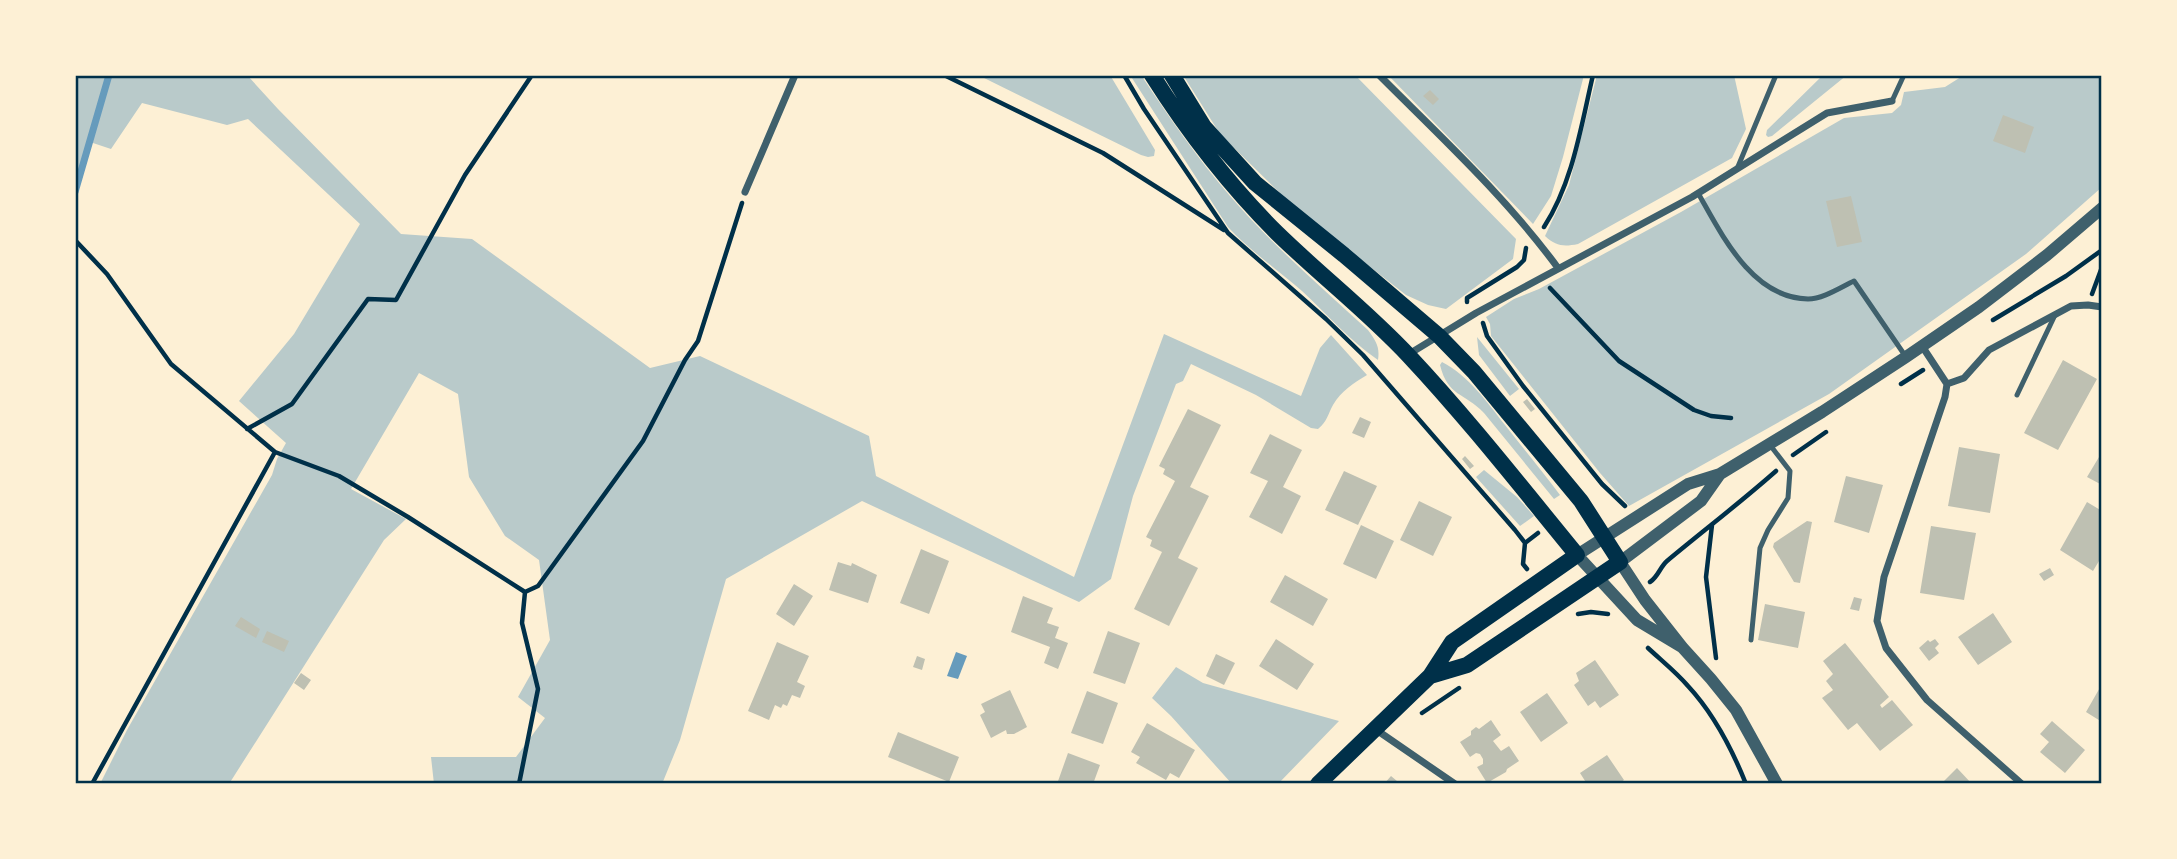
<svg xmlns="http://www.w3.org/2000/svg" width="2177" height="859" font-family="'Archivo Narrow',sans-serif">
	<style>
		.green { fill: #b9caca }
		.water { fill: #669bbc }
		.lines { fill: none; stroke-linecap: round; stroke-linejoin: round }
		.stream { stroke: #669bbc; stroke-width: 7 }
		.building { fill: #bec0b2 }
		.path { stroke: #003049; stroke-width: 4.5 }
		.service { stroke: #3f606c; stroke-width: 5 }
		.minor { stroke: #3f606c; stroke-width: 7 }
		.tertiary { stroke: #3f606c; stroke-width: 12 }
		.primary { stroke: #003049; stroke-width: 16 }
		.neatline { fill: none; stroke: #003049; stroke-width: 2.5 }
	</style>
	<rect width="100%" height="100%" fill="#fdf0d5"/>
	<path class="green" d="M 75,75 L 247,75 L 278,109 L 401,234 L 472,239 L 650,368 L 700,356 L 869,436 L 876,476 L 1074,577 L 1164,334 L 1301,396 L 1320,348 L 1331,335 L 1367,375 C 1354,383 1341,391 1333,405 C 1328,414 1327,422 1318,429 L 1311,428 L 1256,395 L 1191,364 L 1183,381 L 1176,384 L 1133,496 L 1111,579 L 1079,602 L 862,501 L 726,579 L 680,740 L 662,784 L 434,784 L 431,757 L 516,757 L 545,718 L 518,697 L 550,640 L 539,560 L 505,536 L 469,477 L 458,394 L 419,373 L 351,489 L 406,519 L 384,540 L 229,784 L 100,784 L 127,730 L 272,475 L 277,459 L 286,443 L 239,401 L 294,334 L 360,224 L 248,119 L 227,125 L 142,103 L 111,149 L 90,142 L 75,192 Z
		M 978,75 L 1110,75 L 1155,150 L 1154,156 L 1148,157 L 1141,155 Z
		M 1130,75 L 1141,75 C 1169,117 1197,158 1230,196 C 1272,245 1321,287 1368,330 C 1376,341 1380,347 1378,360 C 1349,340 1327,314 1302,291 C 1277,269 1250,251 1228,227 Z
		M 1183,75 L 1355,75 L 1516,239 L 1513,259 L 1446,309 L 1428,305 L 1406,295 L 1295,208 L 1220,134 Z
		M 1388,75 L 1584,75 L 1563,157 L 1551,196 L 1533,224 Z
		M 1597,75 L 1734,75 L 1746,129 L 1732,158 L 1578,244 C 1563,247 1556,246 1545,236 L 1569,185 Z
		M 1823,75 L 1847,75 L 1772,136 L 1768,137 L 1766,135 L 1767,130 Z
		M 1964,75 L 2102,75 L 2102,187 L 2026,254 L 1829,394 L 1629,506 L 1600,473 L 1491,336 L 1490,324 L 1486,317 L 1514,299 L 1539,289 L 1681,212 L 1844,118 L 1892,113 L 1901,105 L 1904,92 L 1945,87 Z
		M 1477,337 L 1519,389 L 1510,396 L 1479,355 Z
		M 1442,362 C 1469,376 1487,402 1505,425 C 1523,448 1542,471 1560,495 L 1554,499 L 1484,413 C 1464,392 1448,397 1440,365 Z
		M 1484,470 L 1517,497 L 1534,516 L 1520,526 L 1476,477 Z
		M 1176,667 L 1203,683 L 1339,721 L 1278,784 L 1232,784 L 1171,716 L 1152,698 Z"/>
	<path class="water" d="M 956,652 L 967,656 L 958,679 L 947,676 Z"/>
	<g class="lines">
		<path class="stream" d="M 75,192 L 109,75"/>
	</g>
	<path class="building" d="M 1430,90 L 1439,99 L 1433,105 L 1423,96 Z
		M 2003,115 L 2034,127 L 2025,153 L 1993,141 Z
		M 1851,196 L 1862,242 L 1837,247 L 1826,201 Z
		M 2063,360 L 2097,379 L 2058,450 L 2024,433 Z
		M 1527,399 L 1535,409 L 1531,412 L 1523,402 Z
		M 1188,409 L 1221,425 L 1190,487 L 1209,496 L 1178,558 L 1198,568 L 1169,626 L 1134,609 L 1162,552 L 1150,546 L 1152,540 L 1146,537 L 1175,481 L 1163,474 L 1165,469 L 1159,466 Z
		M 1360,417 L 1371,422 L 1364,438 L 1352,433 Z
		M 1270,434 L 1302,450 L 1283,487 L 1301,496 L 1282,534 L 1249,517 L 1268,481 L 1250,473 Z
		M 1959,447 L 2000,454 L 1990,513 L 1948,506 Z
		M 2102,452 L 2102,485 L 2087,477 Z
		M 1465,456 L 1474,466 L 1470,469 L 1462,459 Z
		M 1344,471 L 1377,486 L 1358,525 L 1325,510 Z
		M 1846,476 L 1883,485 L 1869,533 L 1834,522 Z
		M 1419,501 L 1452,517 L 1433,556 L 1400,540 Z
		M 2087,502 L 2102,511 L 2102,556 L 2093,571 L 2060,550 Z
		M 1807,521 L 1812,522 L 1800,583 L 1794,582 L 1773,547 L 1774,543 Z
		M 1361,525 L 1394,541 L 1376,579 L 1343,564 Z
		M 1931,526 L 1976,533 L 1964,600 L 1920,593 Z
		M 921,549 L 949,561 L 929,614 L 900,603 Z
		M 838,562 L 851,566 L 852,563 L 877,575 L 868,603 L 829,590 Z
		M 2050,568 L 2054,575 L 2044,581 L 2039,574 Z
		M 1285,575 L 1328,599 L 1313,626 L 1270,602 Z
		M 794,584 L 813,596 L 794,626 L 776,614 Z
		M 1023,596 L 1053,608 L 1047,623 L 1059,627 L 1055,638 L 1068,643 L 1058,669 L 1044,663 L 1050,647 L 1011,632 Z
		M 1854,597 L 1862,599 L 1859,611 L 1850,609 Z
		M 1765,604 L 1805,612 L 1798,648 L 1758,640 Z
		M 1993,613 L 2012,642 L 1978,665 L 1958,637 Z
		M 241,617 L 260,629 L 256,638 L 235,626 Z
		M 267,631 L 289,641 L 284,652 L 262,642 Z
		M 1108,631 L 1140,643 L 1125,684 L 1093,673 Z
		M 1276,639 L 1314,664 L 1297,690 L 1259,666 Z
		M 1935,639 L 1939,644 L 1935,648 L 1939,653 L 1929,661 L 1919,648 L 1928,640 L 1930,642 Z
		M 777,642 L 809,656 L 797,682 L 805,686 L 800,698 L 792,695 L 787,706 L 783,704 L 781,708 L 775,705 L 769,720 L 748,711 Z
		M 1845,643 L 1889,697 L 1880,705 L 1882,708 L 1892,700 L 1913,725 L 1880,751 L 1857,723 L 1848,730 L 1822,698 L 1833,690 L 1826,681 L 1833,674 L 1823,661 Z
		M 1216,654 L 1235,663 L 1224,685 L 1206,676 Z
		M 917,656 L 925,659 L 922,670 L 913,667 Z
		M 1595,660 L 1619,695 L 1600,708 L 1595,701 L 1588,706 L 1574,685 L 1579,681 L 1576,673 Z
		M 301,673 L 311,680 L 304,690 L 294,683 Z
		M 2102,684 L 2102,722 L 2086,712 Z
		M 1010,690 L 1027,727 L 1014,734 L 1007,734 L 1006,730 L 991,738 L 980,715 L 985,712 L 981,704 Z
		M 1087,691 L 1118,703 L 1103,744 L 1071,733 Z
		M 1547,693 L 1568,723 L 1541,742 L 1520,712 Z
		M 1491,720 L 1501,735 L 1493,741 L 1501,751 L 1509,746 L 1519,761 L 1507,769 L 1506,772 L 1487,783 L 1477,767 L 1483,764 L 1483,759 L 1480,754 L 1476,753 L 1470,757 L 1460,742 L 1471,735 L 1471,731 L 1476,727 L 1479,729 Z
		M 2052,721 L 2085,750 L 2065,773 L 2040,752 L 2049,742 L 2040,734 Z
		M 1147,723 L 1195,750 L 1179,778 L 1170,773 L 1166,780 L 1136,763 L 1140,757 L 1131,752 Z
		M 898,732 L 959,757 L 949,782 L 888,757 Z
		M 1068,753 L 1100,765 L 1093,784 L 1057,784 Z
		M 1607,755 L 1624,780 L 1619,784 L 1587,784 L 1580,773 Z
		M 1957,768 L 1972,784 L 1941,784 Z
		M 1391,776 L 1397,781 L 1395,784 L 1384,784 Z"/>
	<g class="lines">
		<path class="path" d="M 944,75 L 1103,153 L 1224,230
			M 1124,75 L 1144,109 L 1228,233 L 1326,319 L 1363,355 L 1515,530 L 1525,543 L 1523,564 L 1527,569
			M 1544,227 C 1573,182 1581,126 1593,75
			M 75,240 L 107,274 L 171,364 L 275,452 L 339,476 L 408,517 L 525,592
			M 1550,288 L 1619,361 L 1694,410 L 1711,416 L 1731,418
			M 2092,294 L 2102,267
			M 1467,302 L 1467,298 L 1517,267 L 1524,260 L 1526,248
			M 1993,320 L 2066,276 L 2102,250
			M 1483,323 L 1487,336 L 1523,386 L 1602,484 L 1625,506
			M 1901,384 L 1923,370
			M 247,429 L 292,404 L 368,299 L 396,300 L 465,175 L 532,75
			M 1793,455 L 1826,432
			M 1712,525 L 1706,577 L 1716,658
			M 1525,543 L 1538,533
			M 1650,582 C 1658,577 1660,567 1667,561 C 1703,531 1741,502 1776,471
			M 525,592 L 538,586 L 643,441 L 685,360 L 698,341 L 742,203
			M 1578,614 L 1591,612 L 1608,614
			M 1648,648 C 1662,661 1676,672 1688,686 C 1714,714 1732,749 1746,784
			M 1422,713 L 1459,688
			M 92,784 L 275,452
			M 519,784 L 538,689 L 522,623 L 525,592"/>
		<path class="service" d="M 1892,101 L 1904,75
			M 1737,169 L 1776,75
			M 1698,193 C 1722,235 1752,298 1808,299 C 1823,299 1841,287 1854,281 L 1906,357
			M 2017,395 L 2055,315
			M 1751,640 L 1760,548 L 1768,530 L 1788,498 L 1790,471 L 1770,445"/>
		<path class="minor" d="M 1379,75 C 1441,137 1506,197 1558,268
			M 745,192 L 795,75
			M 1922,346 L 1947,384 L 1964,378 L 1989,350 L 2071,306 L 2088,305 L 2102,307
			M 1409,354 L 1476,313 L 1692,197 L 1827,113 L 1892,101
			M 1947,384 L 1945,397 L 1884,577 L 1877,621 L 1886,648 L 1927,700 L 2022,784
			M 1375,729 L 1455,784"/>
		<path class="tertiary" d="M 1720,474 L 1701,501 L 1620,562 L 1645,600 L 1682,647 L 1711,679 L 1736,710 L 1777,784
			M 1682,647 L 1637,620 L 1577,555 L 1688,484 L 1720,474 L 1822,412 L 1906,357 L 1979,307 L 2047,255 L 2102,208"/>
		<path class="primary" d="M 1152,75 C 1188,132 1229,185 1277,233 C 1320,275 1368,312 1409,356 C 1468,419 1522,488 1577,555 L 1452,642 L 1430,676 L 1318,784
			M 1172,75 L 1204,127 L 1255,183 L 1344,255 L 1439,336 L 1474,372 L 1581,501 L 1620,562 L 1467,665 L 1430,676"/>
	</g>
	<rect width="2177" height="859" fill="none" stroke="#fdf0d5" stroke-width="154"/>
	<rect x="77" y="77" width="2023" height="705" class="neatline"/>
</svg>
